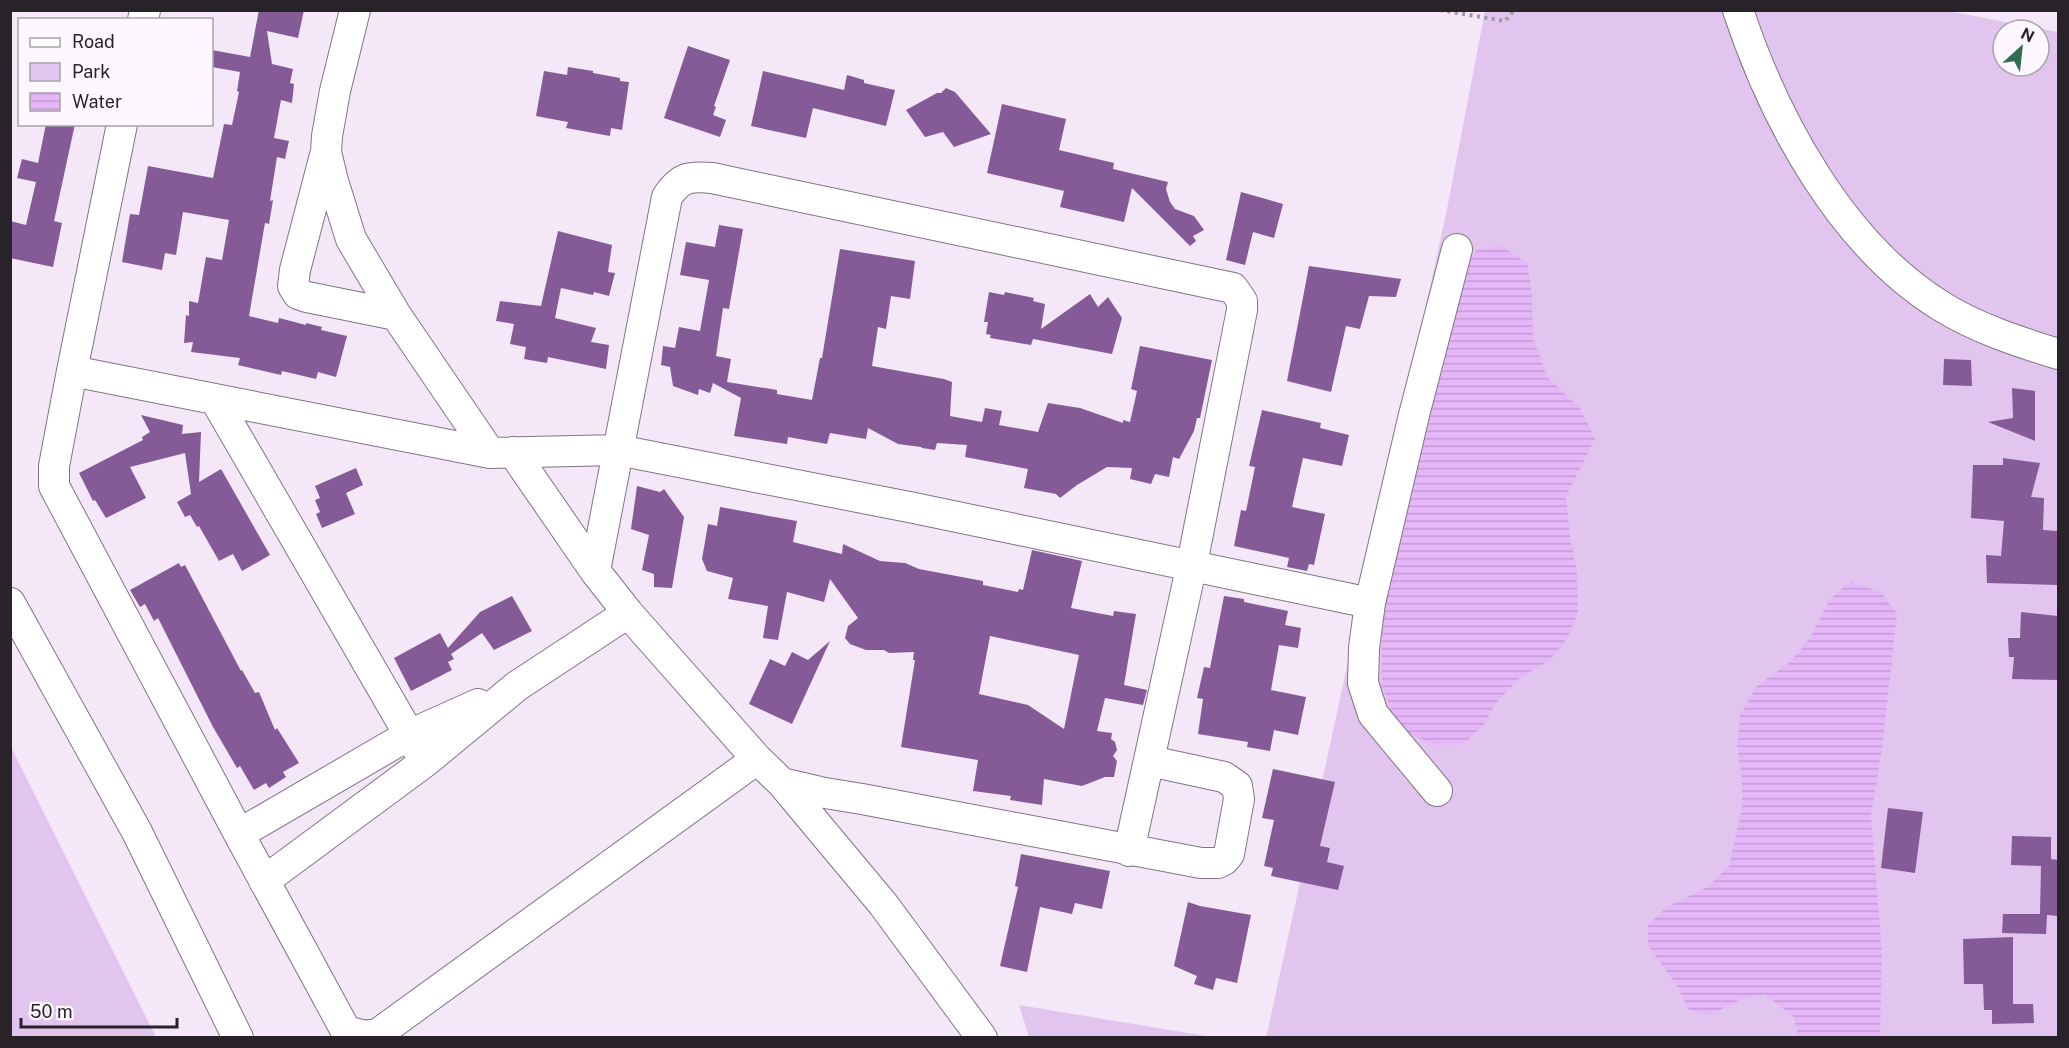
<svg xmlns="http://www.w3.org/2000/svg" width="2069" height="1048" font-family="'Public Sans',sans-serif">
	<style>
		.green { fill: #e1c5ee; fill-rule: evenodd }
		.water { fill: url(#water-rules) }
		.building { fill: #855b97; fill-rule: evenodd }
		.lines { fill: none; stroke-linecap: round; stroke-linejoin: round }
		.minor-casing { stroke: #7f7583; stroke-width: 32 }
		.path { stroke: #a097a3; stroke-width: 4; stroke-dasharray: 3 4.5; stroke-linecap: butt }
		.minor { stroke: #fff; stroke-width: 30 }
	</style>
	<defs>
		<pattern id="water-rules" width="6" height="5" patternUnits="userSpaceOnUse" patternTransform="scale(1.5)"><rect width="6" height="5" fill="#e5b6f8"/><path d="M0 2.5h6" fill="none" stroke="#c49cd5"/></pattern>
	</defs>
	<rect width="100%" height="100%" fill="#f4e8f8"/>
	<path class="green" d="M 1943,10 L 2058,32 L 2058,1037 L 1266,1038 L 1447,209 L 1485,11 ZM 2003,30 L 2039,30 L 2039,66 L 2003,66 Z
		M 11,747 L 156,1037 L 11,1037 Z
		M 1019,1005 L 1212,1037 L 1029,1037 Z"/>
	<path class="water" d="M 1501,246 L 1527,263 L 1532,294 L 1533,337 L 1547,377 L 1580,408 L 1595,439 L 1566,496 L 1570,537 L 1577,571 L 1578,612 L 1568,637 L 1550,660 L 1521,677 L 1495,704 L 1484,724 L 1464,744 L 1437,745 L 1399,730 L 1382,686 L 1381,622 L 1464,270 L 1477,249 Z
		M 1851,581 L 1881,593 L 1897,614 L 1882,748 L 1871,815 L 1882,953 L 1880,1037 L 1799,1037 L 1793,1016 L 1764,994 L 1739,1000 L 1710,1015 L 1689,1010 L 1677,986 L 1648,945 L 1648,924 L 1669,906 L 1708,887 L 1729,866 L 1742,807 L 1742,781 L 1737,745 L 1740,716 L 1756,687 L 1790,662 L 1810,638 L 1830,599 Z"/>
	<path class="building" d="M 259,10 L 304,10 L 298,38 L 267,31 L 272,64 L 293,69 L 290,83 L 294,84 L 292,103 L 281,100 L 274,138 L 289,141 L 285,159 L 277,157 L 270,201 L 273,200 L 269,224 L 265,223 L 249,316 L 278,323 L 279,318 L 306,325 L 306,323 L 322,327 L 321,330 L 347,336 L 336,377 L 318,372 L 316,379 L 282,371 L 281,375 L 238,365 L 240,358 L 191,352 L 193,342 L 184,343 L 186,315 L 189,316 L 189,301 L 198,303 L 206,257 L 222,260 L 229,220 L 183,212 L 176,255 L 165,253 L 162,270 L 122,262 L 130,214 L 139,215 L 148,166 L 213,178 L 224,124 L 232,125 L 239,92 L 237,91 L 240,72 L 212,67 L 212,50 L 250,57 Z
		M 688,46 L 730,60 L 714,106 L 716,107 L 713,115 L 726,120 L 720,137 L 664,118 Z
		M 568,67 L 593,71 L 593,73 L 620,78 L 620,81 L 629,82 L 622,130 L 611,128 L 610,136 L 566,128 L 568,122 L 536,116 L 544,71 L 567,75 Z
		M 763,71 L 844,90 L 847,75 L 864,80 L 864,83 L 895,90 L 886,126 L 813,108 L 806,138 L 751,126 Z
		M 946,88 L 955,92 L 991,134 L 954,147 L 943,132 L 925,137 L 906,110 L 937,93 L 941,93 Z
		M 1002,104 L 1066,119 L 1059,150 L 1114,163 L 1113,169 L 1168,182 L 1166,189 L 1170,202 L 1175,209 L 1194,216 L 1204,230 L 1193,236 L 1196,241 L 1190,246 L 1132,188 L 1124,222 L 1060,207 L 1064,191 L 987,173 Z
		M 46,124 L 75,124 L 54,221 L 62,223 L 53,267 L 10,258 L 10,221 L 26,225 L 36,182 L 17,178 L 22,159 L 38,163 Z
		M 1241,192 L 1283,204 L 1274,238 L 1253,232 L 1245,265 L 1226,260 Z
		M 719,225 L 743,229 L 729,309 L 723,308 L 716,356 L 731,359 L 727,382 L 777,390 L 777,394 L 812,400 L 820,358 L 822,358 L 840,249 L 915,261 L 910,299 L 891,296 L 886,329 L 878,327 L 872,366 L 944,379 L 952,382 L 950,416 L 982,422 L 985,408 L 1002,411 L 999,425 L 1038,432 L 1048,403 L 1080,408 L 1123,423 L 1123,420 L 1130,422 L 1137,391 L 1131,389 L 1140,346 L 1212,360 L 1200,418 L 1197,418 L 1194,431 L 1179,459 L 1173,457 L 1169,477 L 1155,474 L 1151,484 L 1130,479 L 1132,468 L 1107,467 L 1077,485 L 1060,498 L 1056,494 L 1024,488 L 1028,469 L 965,457 L 967,445 L 937,443 L 935,450 L 922,448 L 921,447 L 898,444 L 868,428 L 866,439 L 830,433 L 827,444 L 788,437 L 787,444 L 734,436 L 741,398 L 713,383 L 710,393 L 699,389 L 698,395 L 673,386 L 670,367 L 661,365 L 663,346 L 675,348 L 679,327 L 700,331 L 709,280 L 680,275 L 686,242 L 715,247 Z
		M 558,231 L 612,245 L 608,272 L 615,273 L 609,296 L 594,292 L 593,295 L 561,288 L 555,318 L 596,328 L 591,342 L 609,345 L 606,369 L 548,357 L 547,363 L 524,359 L 526,347 L 510,344 L 514,324 L 496,321 L 500,301 L 541,306 Z
		M 1309,266 L 1401,279 L 1396,297 L 1369,296 L 1360,329 L 1346,326 L 1331,392 L 1287,381 Z
		M 989,292 L 1004,295 L 1005,292 L 1034,298 L 1033,301 L 1045,304 L 1041,329 L 1090,294 L 1098,307 L 1108,297 L 1122,318 L 1112,354 L 1033,339 L 1031,345 L 990,338 L 991,335 L 986,334 L 988,322 L 984,322 Z
		M 1944,359 L 1971,360 L 1972,386 L 1943,385 Z
		M 2012,388 L 2035,391 L 2035,441 L 1988,422 L 2013,418 Z
		M 1262,410 L 1321,423 L 1320,428 L 1349,435 L 1342,466 L 1303,458 L 1292,507 L 1325,514 L 1314,565 L 1309,564 L 1307,571 L 1287,567 L 1289,558 L 1234,546 L 1241,510 L 1246,511 L 1255,467 L 1249,466 Z
		M 141,415 L 183,425 L 182,434 L 201,432 L 199,482 L 221,469 L 270,555 L 242,571 L 233,554 L 219,561 L 199,526 L 197,527 L 190,515 L 185,517 L 177,502 L 191,494 L 185,453 L 130,467 L 146,498 L 106,518 L 95,500 L 93,501 L 79,473 L 143,440 L 142,437 L 150,432 Z
		M 2003,458 L 2040,463 L 2031,497 L 2044,498 L 2043,530 L 2058,531 L 2058,585 L 1987,583 L 1986,555 L 2001,556 L 2004,521 L 1971,518 L 1973,465 L 2003,465 Z
		M 356,468 L 363,485 L 346,493 L 355,514 L 322,528 L 316,514 L 320,512 L 315,500 L 320,498 L 315,486 Z
		M 637,486 L 660,492 L 664,489 L 684,517 L 672,588 L 654,587 L 654,574 L 642,570 L 649,535 L 631,529 Z
		M 720,507 L 797,521 L 793,542 L 842,554 L 843,544 L 880,561 L 905,563 L 919,569 L 983,581 L 983,585 L 1018,592 L 1019,589 L 1023,590 L 1032,550 L 1082,561 L 1071,608 L 1113,616 L 1114,611 L 1136,614 L 1124,685 L 1147,690 L 1143,705 L 1105,698 L 1097,731 L 1112,733 L 1111,739 L 1115,742 L 1117,750 L 1113,756 L 1117,761 L 1114,777 L 1105,777 L 1082,786 L 1044,779 L 1042,805 L 1010,800 L 1011,796 L 973,791 L 978,760 L 901,747 L 915,660 L 913,660 L 914,652 L 889,653 L 884,650 L 866,650 L 850,644 L 845,638 L 848,626 L 858,618 L 830,579 L 824,602 L 787,592 L 778,640 L 763,638 L 768,606 L 728,599 L 733,578 L 707,571 L 702,559 L 708,524 L 717,526 ZM 990,636 L 1079,655 L 1064,729 L 1028,705 L 979,694 Z
		M 179,563 L 181,567 L 185,565 L 241,671 L 242,670 L 255,693 L 259,692 L 275,730 L 277,728 L 299,763 L 283,772 L 286,777 L 269,788 L 266,783 L 254,790 L 240,766 L 237,768 L 213,727 L 158,618 L 154,621 L 145,604 L 140,607 L 130,590 Z
		M 512,596 L 532,631 L 494,650 L 482,633 L 451,654 L 454,659 L 448,662 L 452,670 L 411,691 L 394,658 L 440,633 L 448,648 L 480,612 Z
		M 1224,596 L 1244,599 L 1244,602 L 1288,611 L 1285,625 L 1301,628 L 1298,648 L 1279,645 L 1271,690 L 1306,697 L 1298,735 L 1274,730 L 1270,751 L 1247,747 L 1248,742 L 1198,734 L 1203,699 L 1197,698 L 1204,667 L 1210,668 Z
		M 2021,612 L 2058,616 L 2058,680 L 2012,679 L 2014,657 L 2009,657 L 2008,638 L 2020,638 Z
		M 830,641 L 792,724 L 749,704 L 770,659 L 785,666 L 792,652 L 808,660 Z
		M 1273,769 L 1335,782 L 1320,846 L 1330,848 L 1327,862 L 1344,866 L 1338,890 L 1271,876 L 1273,868 L 1264,866 L 1274,820 L 1262,818 Z
		M 1888,808 L 1923,812 L 1915,873 L 1881,868 Z
		M 2012,836 L 2051,837 L 2051,859 L 2058,860 L 2058,916 L 2047,915 L 2046,934 L 2002,933 L 2003,914 L 2040,914 L 2041,866 L 2011,865 Z
		M 1021,854 L 1110,871 L 1102,909 L 1075,903 L 1072,914 L 1040,907 L 1027,972 L 1000,966 L 1018,887 L 1015,886 Z
		M 1188,902 L 1200,906 L 1251,915 L 1237,983 L 1216,978 L 1213,990 L 1194,984 L 1197,976 L 1174,966 Z
		M 2013,937 L 2013,1004 L 2033,1004 L 2034,1023 L 1992,1024 L 1992,1010 L 1984,1010 L 1983,984 L 1964,984 L 1963,939 Z"/>
	<g class="lines">
		<g class="minor-casing">
			<path id="minor" d="M 355,10 L 335,91 L 327,136 L 326,152 L 333,181 L 351,239 L 396,315 L 490,453
				M 1738,10 C 1774,119 1841,244 1941,306 C 1976,328 2019,342 2058,354
				M 143,20 L 145,10
				M 122,124 L 72,371 L 54,466 L 54,486 L 239,834 L 346,1031 L 366,1036 L 379,1033 L 757,759
				M 325,155 L 295,270 L 293,286 L 298,294 L 307,297 L 396,315
				M 72,371 L 490,453 L 618,450 L 914,508 L 1370,603
				M 216,401 L 425,762
				M 513,452 L 595,571 L 628,613 L 757,759 L 782,783 L 883,904 L 982,1038
				M 595,571 L 667,197 C 680,177 689,176 712,178 L 1233,288 L 1242,301 L 1242,310 L 1192,564 L 1129,851
				M 10,603 L 137,832 L 238,1038
				M 782,783 L 825,793 L 862,799 L 1201,863 L 1218,863 L 1224,860 L 1229,854 L 1239,799 L 1237,786 L 1224,777 L 1150,761
				M 1437,791 L 1373,714 L 1363,683 L 1364,648 L 1370,603 L 1414,415 L 1457,249
				M 239,834 L 409,735 L 478,704
				M 264,881 L 425,762 L 517,686 L 628,613"/>
		</g>
		<path class="path" d="M 1440,10 L 1505,21 L 1514,10"/>
		<use href="#minor" class="minor"/>
	</g>
	<rect width="2069" height="1048" fill="none" stroke="#272329" stroke-width="24"/>
	<rect x="18" y="18" width="195" height="108" fill="#fdf8ff" stroke="#a7a3a9" stroke-width="1.5"/>
	<rect x="30" y="38" width="30" height="9" fill="#ffffff" stroke="#a7a3a9" stroke-width="1.5"/>
	<text x="72" y="48" font-size="18" fill="#272329">Road</text>
	<rect x="30" y="63" width="30" height="18" fill="#e1c5ee" stroke="#a7a3a9" stroke-width="1.5"/>
	<text x="72" y="78" font-size="18" fill="#272329">Park</text>
	<rect x="30" y="93" width="30" height="18" fill="url(#water-rules)" stroke="#a7a3a9" stroke-width="1.5"/>
	<text x="72" y="108" font-size="18" fill="#272329">Water</text>
	<g transform="translate(2021 48) rotate(27)"><circle r="28" fill="#fdf8ff" stroke="#a7a3a9" stroke-width="1.5"/>
	<path d="M0-4.5L10 22L0 15L-10 22Z" fill="#326d56"/>
	<text y="-9" font-size="16" font-weight="bold" text-anchor="middle" fill="#272329">N</text>
	</g>
	<path d="M21 1018v9h156v-9" fill="none" stroke="#272329" stroke-width="3"/>
	<text x="30" y="1018" font-size="18" fill="#272329" stroke="#fdf8ff" stroke-width="4.5" paint-order="stroke">50 m</text>
</svg>
